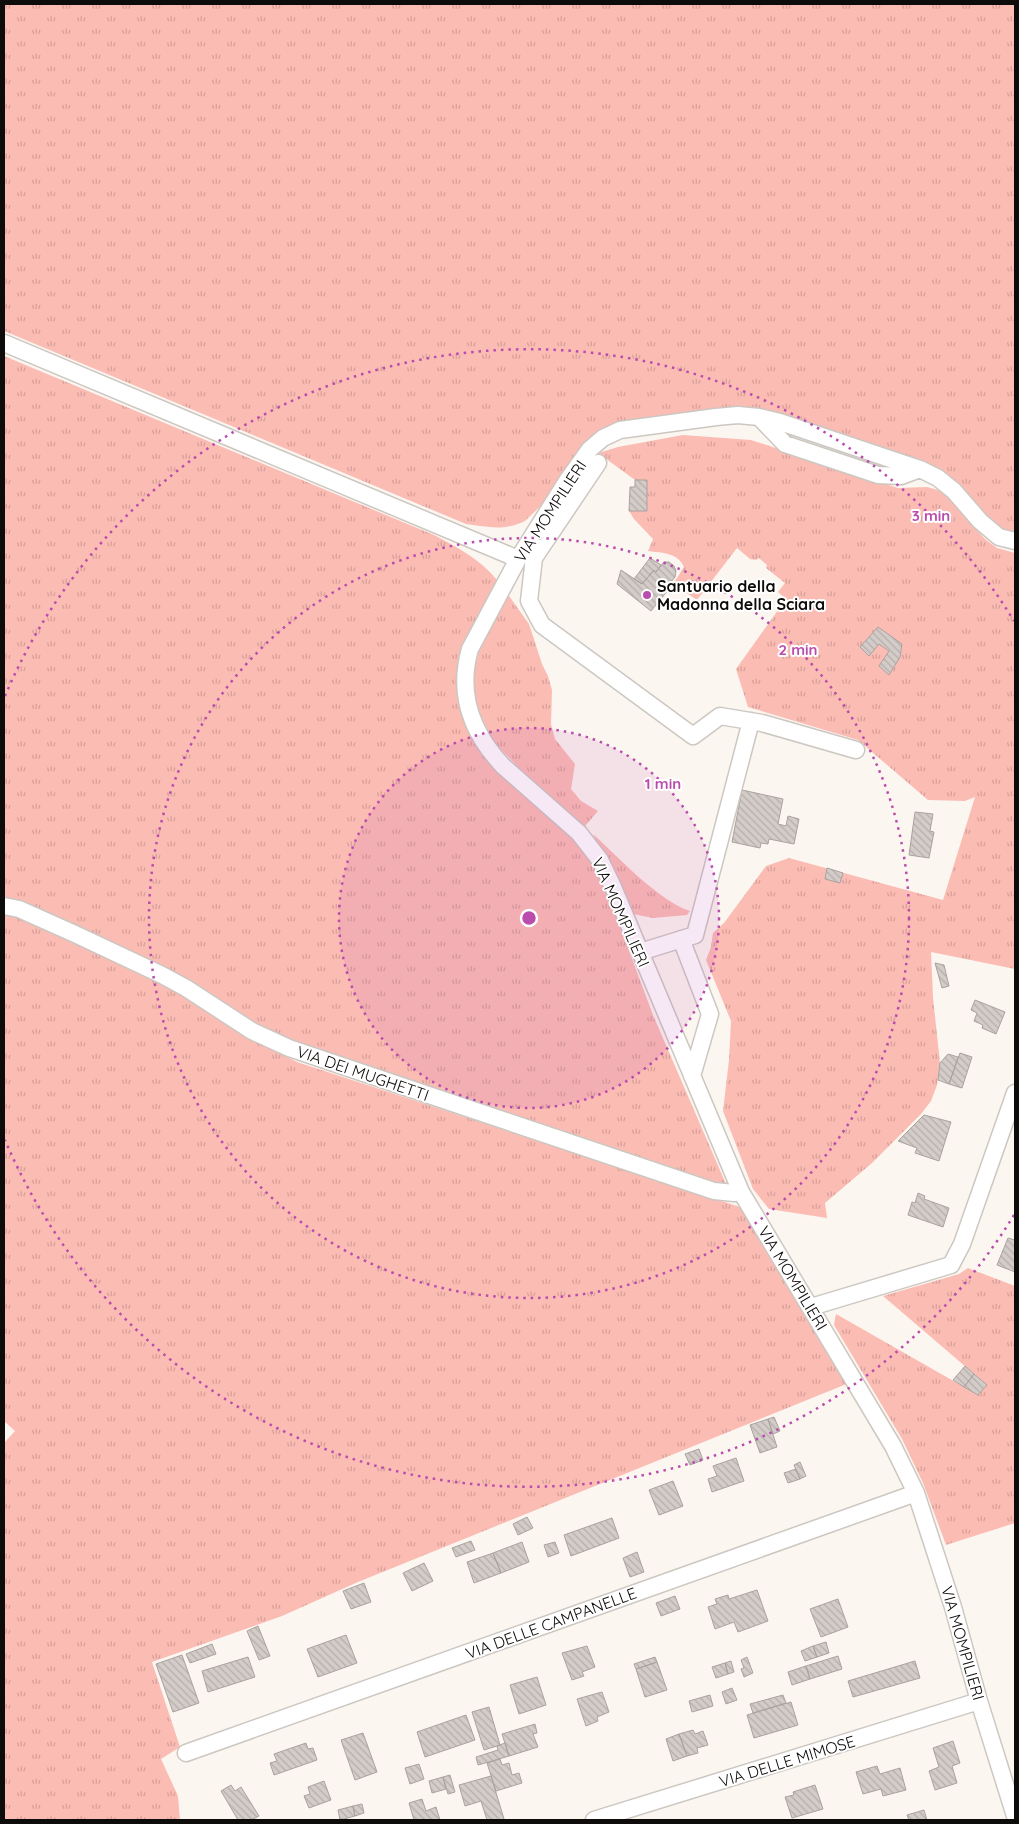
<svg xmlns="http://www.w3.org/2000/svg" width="1019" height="1824" font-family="Quicksand,sans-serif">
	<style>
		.grass { fill: url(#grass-tufts) }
		.building { fill: url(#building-back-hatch); stroke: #a9a29f }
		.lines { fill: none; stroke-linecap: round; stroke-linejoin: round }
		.minor-casing { stroke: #cdc7c2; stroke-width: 19 }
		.minor { stroke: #fff; stroke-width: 16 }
		.ring { fill: none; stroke: #b94cac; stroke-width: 2.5; stroke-dasharray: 2.5 5 }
		.poi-dot { fill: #b94cac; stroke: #fff; stroke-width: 2 }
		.labels { text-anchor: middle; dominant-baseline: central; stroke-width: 4; stroke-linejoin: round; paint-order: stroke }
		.street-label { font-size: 16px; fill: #0e0c0a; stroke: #fff }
		.poi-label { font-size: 16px; font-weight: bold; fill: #0e0c0a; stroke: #fff; text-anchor: start }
		.centre { fill: #b94cac; stroke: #fff; stroke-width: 2.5 }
		.ring-label { font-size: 15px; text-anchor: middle; font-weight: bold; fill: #b94cac; stroke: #fff; stroke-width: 4; stroke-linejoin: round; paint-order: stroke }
	</style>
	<defs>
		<pattern id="grass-tufts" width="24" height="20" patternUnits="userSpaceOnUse" patternTransform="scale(1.25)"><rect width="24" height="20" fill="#fbbcb4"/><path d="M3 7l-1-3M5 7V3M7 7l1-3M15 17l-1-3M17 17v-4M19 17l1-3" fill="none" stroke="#d6a099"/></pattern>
		<pattern id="building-back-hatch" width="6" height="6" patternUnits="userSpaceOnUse" patternTransform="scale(1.25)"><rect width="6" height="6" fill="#d4ccc9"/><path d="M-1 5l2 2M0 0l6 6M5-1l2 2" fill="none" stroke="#b5aeab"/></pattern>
	</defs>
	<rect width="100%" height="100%" fill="#fcf6f0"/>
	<path class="grass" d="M 4,4 L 1015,4 L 1015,533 C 991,531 970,498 954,482 C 946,473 936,468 926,462 L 783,416 L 753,409 L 722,408 L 698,411 L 628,422 L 525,521 C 504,531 489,527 466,524 L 4,331 Z
		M 4,356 L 434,535 C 457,547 480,559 497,580 L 496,585 L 464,644 L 458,666 L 456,685 L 459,706 L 465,725 L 485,758 L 581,845 L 597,871 L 608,894 L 653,1015 L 726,1184 L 714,1185 L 289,1040 L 249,1022 L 4,896 Z
		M 683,435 L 751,440 L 898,488 L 927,487 L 938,490 L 945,494 L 985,539 L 997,548 L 1015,553 L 1015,969 L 931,952 L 933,998 L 940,1063 L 937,1085 L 931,1101 L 921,1114 L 872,1163 L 825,1203 L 827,1218 L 769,1209 L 753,1189 L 723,1111 L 729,1060 L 731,1021 L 706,960 L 711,947 L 713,933 L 724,923 L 766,866 L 789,858 L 943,900 L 975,797 L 965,801 L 928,800 L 858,740 L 748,707 L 736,669 L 786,599 L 778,592 L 785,583 L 766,568 L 767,565 L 759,558 L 756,560 L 750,559 L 737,548 L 697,600 L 673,584 L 684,567 C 677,552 662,553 648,551 L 653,539 L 634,519 L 629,511 L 647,511 L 647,480 L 635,480 L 598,453 L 618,447 Z
		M 507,593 L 529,624 L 542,664 L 548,676 L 552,690 L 551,724 L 555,739 L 575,764 L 571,789 L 581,801 L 598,811 L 585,826 L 518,767 L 493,741 L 479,714 L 473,697 L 473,659 Z
		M 593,834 C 618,857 659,901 690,911 L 687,915 L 653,918 L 633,914 Z
		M 4,913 L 13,916 L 171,987 L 246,1036 L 297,1062 L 746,1209 L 849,1383 L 358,1582 L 282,1616 L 152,1662 L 180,1747 L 161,1759 L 178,1796 L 180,1820 L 4,1820 L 4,1443 L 15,1431 L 4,1421 Z
		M 968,1268 L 1015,1286 L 1015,1523 L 946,1545 L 923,1483 L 902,1439 L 834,1325 L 836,1314 L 978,1395 L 987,1385 L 883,1296 L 959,1274 Z"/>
	<path class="building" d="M 635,480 L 647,480 L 647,511 L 629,511 L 630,487 L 635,487 Z
		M 650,558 L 661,565 L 656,572 L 654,570 L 642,584 L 634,579 Z
		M 664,562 L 669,562 L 674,566 L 676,571 L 675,577 L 671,582 L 673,584 L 651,611 L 617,584 L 621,570 L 642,584 L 654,570 L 656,572 Z
		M 878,627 L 902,644 L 900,657 L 889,675 L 879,666 L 889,651 L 879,644 L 869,656 L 860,647 Z
		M 742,790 L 783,799 L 778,824 L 786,826 L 788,816 L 799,819 L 794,844 L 769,839 L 768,844 L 761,843 L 760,848 L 732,842 Z
		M 915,812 L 933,814 L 930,831 L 934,832 L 929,858 L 909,855 Z
		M 827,868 L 843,873 L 840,883 L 825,879 Z
		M 935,963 L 944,965 L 949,986 L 942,988 Z
		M 975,1000 L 1005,1012 L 996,1034 L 982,1028 L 983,1025 L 974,1021 L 977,1013 L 971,1010 Z
		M 960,1053 L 972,1057 L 962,1088 L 949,1084 Z
		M 948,1054 L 958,1057 L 949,1084 L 938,1080 L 940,1063 Z
		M 924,1115 L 951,1122 L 939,1161 L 915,1153 L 917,1148 L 898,1141 Z
		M 918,1193 L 925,1196 L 924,1199 L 949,1208 L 943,1227 L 908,1215 L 912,1202 L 915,1203 Z
		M 1008,1238 L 1015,1240 L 1015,1272 L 997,1265 Z
		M 965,1366 L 974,1374 L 964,1387 L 953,1380 Z
		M 974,1374 L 987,1385 L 978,1395 L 964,1387 Z
		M 774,1417 L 780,1431 L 773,1434 L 768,1419 Z
		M 768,1419 L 777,1447 L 760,1453 L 750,1425 Z
		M 699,1449 L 703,1460 L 690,1465 L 685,1454 Z
		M 736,1458 L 744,1481 L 712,1492 L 708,1479 L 717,1476 L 713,1466 Z
		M 800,1462 L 806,1476 L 800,1479 L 794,1465 Z
		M 796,1469 L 800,1479 L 788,1483 L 784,1473 Z
		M 673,1481 L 683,1506 L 659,1515 L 649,1490 Z
		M 527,1517 L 533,1528 L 518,1535 L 513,1524 Z
		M 612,1518 L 619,1538 L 571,1556 L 564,1535 Z
		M 471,1541 L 475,1550 L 456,1557 L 452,1548 Z
		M 522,1542 L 529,1562 L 501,1573 L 493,1553 Z
		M 555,1542 L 559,1553 L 548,1557 L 544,1545 Z
		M 637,1552 L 644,1572 L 630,1577 L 623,1558 Z
		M 493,1553 L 501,1573 L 474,1583 L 467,1562 Z
		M 424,1563 L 433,1581 L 412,1591 L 403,1573 Z
		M 364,1583 L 371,1602 L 351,1609 L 343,1591 Z
		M 757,1590 L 768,1621 L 738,1632 L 734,1622 L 715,1629 L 708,1607 L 717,1604 L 715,1599 L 728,1595 L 729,1599 Z
		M 675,1596 L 680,1609 L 661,1616 L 656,1603 Z
		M 838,1599 L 848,1627 L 821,1637 L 810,1609 Z
		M 258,1626 L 270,1656 L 259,1660 L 247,1631 Z
		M 346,1635 L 357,1663 L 318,1677 L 307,1649 Z
		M 826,1642 L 829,1653 L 817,1657 L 813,1646 Z
		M 212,1644 L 216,1654 L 190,1663 L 186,1654 Z
		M 587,1646 L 595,1667 L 582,1672 L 584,1676 L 572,1680 L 562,1653 Z
		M 813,1646 L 817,1657 L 805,1661 L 801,1651 Z
		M 182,1655 L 199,1703 L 173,1712 L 156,1664 Z
		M 838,1656 L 842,1669 L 810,1679 L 806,1666 Z
		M 248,1657 L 255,1677 L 208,1692 L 202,1671 Z
		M 655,1657 L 657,1662 L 636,1669 L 634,1664 Z
		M 747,1657 L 753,1673 L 744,1677 L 741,1669 L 744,1668 L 741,1660 Z
		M 731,1661 L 734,1672 L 728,1674 L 725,1663 Z
		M 915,1661 L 920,1678 L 853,1697 L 848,1681 Z
		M 657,1662 L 667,1690 L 645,1697 L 636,1669 Z
		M 725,1663 L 728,1674 L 716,1678 L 712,1667 Z
		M 806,1666 L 810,1679 L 792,1685 L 788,1672 Z
		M 537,1677 L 546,1705 L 519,1714 L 510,1685 Z
		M 732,1688 L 737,1700 L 726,1704 L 722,1692 Z
		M 602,1692 L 609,1712 L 597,1717 L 598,1721 L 586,1726 L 577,1699 Z
		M 710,1695 L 713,1706 L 692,1712 L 689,1701 Z
		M 783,1695 L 786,1703 L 753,1713 L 750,1704 Z
		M 791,1702 L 798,1725 L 754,1738 L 747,1715 Z
		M 489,1707 L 500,1745 L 484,1750 L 472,1712 Z
		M 466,1715 L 475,1740 L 425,1757 L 417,1732 Z
		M 535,1724 L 537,1733 L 533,1734 L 538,1747 L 509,1756 L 502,1734 Z
		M 693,1730 L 695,1734 L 703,1731 L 708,1745 L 697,1748 L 698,1753 L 687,1756 L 679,1734 Z
		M 363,1733 L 377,1772 L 355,1780 L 341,1740 Z
		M 679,1734 L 687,1756 L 673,1761 L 666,1739 Z
		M 953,1741 L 960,1763 L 952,1766 L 957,1783 L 935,1790 L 929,1771 L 939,1767 L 933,1748 Z
		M 306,1743 L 308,1749 L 313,1748 L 317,1760 L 274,1775 L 270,1763 L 277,1761 L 274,1754 Z
		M 505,1743 L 509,1756 L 478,1765 L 476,1757 L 498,1750 L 497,1746 Z
		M 500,1759 L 502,1765 L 509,1763 L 512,1775 L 519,1773 L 522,1783 L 496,1791 L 487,1763 Z
		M 419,1764 L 424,1779 L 410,1784 L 405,1768 Z
		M 877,1766 L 880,1774 L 900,1768 L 906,1790 L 883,1796 L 881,1789 L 863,1794 L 856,1772 Z
		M 450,1775 L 455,1792 L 448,1794 L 443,1777 Z
		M 491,1776 L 504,1819 L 499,1820 L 487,1820 L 481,1801 L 465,1806 L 459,1785 Z
		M 443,1777 L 446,1789 L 432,1793 L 429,1781 Z
		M 324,1781 L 331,1800 L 309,1808 L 304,1796 L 310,1794 L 308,1787 Z
		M 231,1785 L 235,1791 L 241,1787 L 259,1816 L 251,1820 L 238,1820 L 221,1791 Z
		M 815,1785 L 823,1809 L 792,1818 L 785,1797 L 794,1795 L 793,1792 Z
		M 422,1799 L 426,1811 L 436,1807 L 440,1820 L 414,1820 L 409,1803 Z
		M 362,1804 L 364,1813 L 355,1816 L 353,1806 Z
		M 353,1806 L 355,1816 L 340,1820 L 338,1810 Z
		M 924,1810 L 927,1820 L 909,1820 L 907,1815 Z"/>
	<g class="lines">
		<g class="minor-casing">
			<path id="minor" d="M 4,343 L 518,559
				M 759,417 L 785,444 L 878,475 L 901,476 L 920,469
				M 598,463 L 534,558 L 529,601 L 542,625 L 693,736 L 720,716 L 762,723 L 856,750
				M 1015,541 L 999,537 L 980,521 L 954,491 L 938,478 L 920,469 L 780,422 L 759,417 L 738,415 L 716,417 L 620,430 L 603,438 L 590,449 L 567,481 L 518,559 L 470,649 C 457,694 472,733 503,766 L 579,833 L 600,860 L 613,887 L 741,1192 L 893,1446 L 916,1493 L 953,1607 L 979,1701 L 1015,1816
				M 4,906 L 19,909 L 75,934 L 162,975 L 186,988 L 252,1031 L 289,1048 L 714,1191 L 734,1193 L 741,1192
				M 681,939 L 710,1014 L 692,1076
				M 640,952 L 695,935 L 751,721
				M 811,1307 L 951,1265 L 962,1244 L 1015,1093
				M 186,1753 L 916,1493
				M 594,1820 L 979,1701"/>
		</g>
		<use href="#minor" class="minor"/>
	</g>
	<circle cx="529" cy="918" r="190" fill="#b94cac" fill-opacity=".12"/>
	<g class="ring">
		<circle cx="529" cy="918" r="190"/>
		<circle cx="529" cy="918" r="380"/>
		<path d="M1014 1215A569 569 0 0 1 5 1140M5 696A569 569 0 0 1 1014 621"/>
	</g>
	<circle class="poi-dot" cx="647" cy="595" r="5"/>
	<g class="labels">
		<g class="street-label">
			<text transform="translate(550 511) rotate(-57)">VIA MOMPILIERI</text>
			<text transform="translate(621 912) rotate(66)">VIA MOMPILIERI</text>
			<text transform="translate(363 1073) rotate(19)">VIA DEI MUGHETTI</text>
			<text transform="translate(793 1278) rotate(59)">VIA MOMPILIERI</text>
			<text transform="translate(551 1623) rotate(-20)">VIA DELLE CAMPANELLE</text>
			<text transform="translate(963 1643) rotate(74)">VIA MOMPILIERI</text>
			<text transform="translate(787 1761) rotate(-17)">VIA DELLE MIMOSE</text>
		</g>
		<g class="poi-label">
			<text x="657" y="586">Santuario della<tspan x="657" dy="18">Madonna della Sciara</tspan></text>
		</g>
	</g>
	<circle cx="529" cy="918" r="8" class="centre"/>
	<g class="ring-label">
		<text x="931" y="521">3 min</text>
		<text x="798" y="655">2 min</text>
		<text x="663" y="789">1 min</text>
	</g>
	<rect width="1019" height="1824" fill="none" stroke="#0e0c0a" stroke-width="10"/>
</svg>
